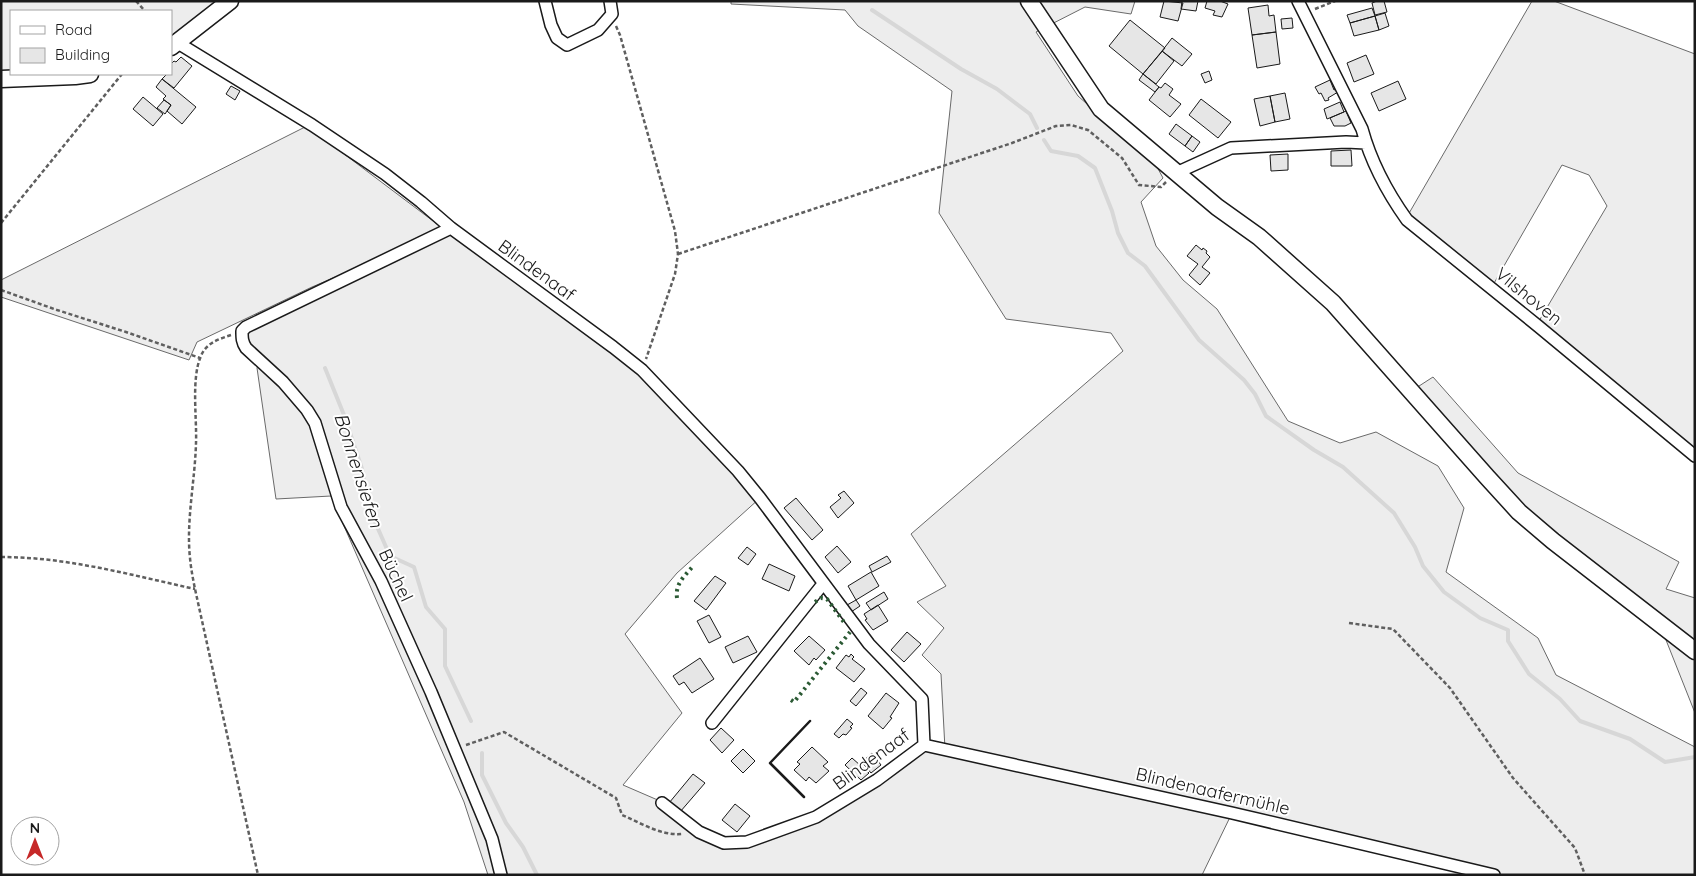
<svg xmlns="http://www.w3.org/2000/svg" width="1696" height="876" font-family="Quicksand,sans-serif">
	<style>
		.built { fill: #ededed; stroke: #6a6a6a }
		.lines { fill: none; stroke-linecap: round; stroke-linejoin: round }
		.stream { stroke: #d7d7d7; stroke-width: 4 }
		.building { fill: #e6e6e6; stroke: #1a1a1a }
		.street-casing { stroke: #1a1a1a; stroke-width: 14 }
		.secondary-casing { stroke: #1a1a1a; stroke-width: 19 }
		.path { stroke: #5f5f5f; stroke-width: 2.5; stroke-dasharray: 4 2.5; stroke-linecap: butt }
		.street { stroke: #fff; stroke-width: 11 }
		.secondary { stroke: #fff; stroke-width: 16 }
		.hedge { stroke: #2b5a34; stroke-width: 4; stroke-dasharray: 2.5 4; stroke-linecap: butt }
		.wall { stroke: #1a1a1a; stroke-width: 2.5 }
		.labels { text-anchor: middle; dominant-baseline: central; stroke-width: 4; stroke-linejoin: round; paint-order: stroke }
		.street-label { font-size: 18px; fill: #1a1a1a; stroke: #fff }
		.water-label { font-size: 19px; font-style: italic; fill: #1a1a1a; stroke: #fff }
	</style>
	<rect width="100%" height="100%" fill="#fff"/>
	<path class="built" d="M 1,1 L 230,1 L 171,47 L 171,11 L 11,11 L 11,74 L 1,79 Z
		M 731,1 L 1135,1 L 1131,14 L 1085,7 L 1036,32 L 1078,96 L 1156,165 L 1163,178 L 1141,202 L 1156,246 L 1183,280 L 1217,309 L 1288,421 L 1340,443 L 1376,432 L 1438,466 L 1464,508 L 1446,572 L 1538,638 L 1556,675 L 1695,747 L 1695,875 L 1494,875 L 1232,813 L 1202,875 L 488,875 L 464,802 L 331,496 L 276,499 L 257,368 L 262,356 L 247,341 L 249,330 L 450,235 L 613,347 L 760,498 L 677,573 L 625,634 L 682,713 L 623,785 L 660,801 L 724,843 L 816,817 L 924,745 L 945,749 L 941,674 L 922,655 L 944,628 L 917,602 L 946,586 L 911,534 L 1123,351 L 1111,333 L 1006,319 L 939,213 L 952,91 L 858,26 L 845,10 L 731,4 Z
		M 1532,1 L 1554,1 L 1695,54 L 1695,456 L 1539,321 L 1607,206 L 1589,175 L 1562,165 L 1493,285 L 1408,215 Z
		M 307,126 L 445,230 L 312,287 L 197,342 L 189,360 L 1,297 L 1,280 Z
		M 1433,377 L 1518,473 L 1679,562 L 1666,589 L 1695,598 L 1695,713 L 1666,640 L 1674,630 L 1502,490 L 1416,388 Z"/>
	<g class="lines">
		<path class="stream" d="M 872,10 L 961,69 L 997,89 L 1030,114 L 1037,128
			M 1044,140 L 1051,151 L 1078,156 L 1095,168 L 1112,211 L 1118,233 L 1128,253 L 1145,266 L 1199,340 L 1244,380 L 1255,394 L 1266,416 L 1314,450 L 1343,467 L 1394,513 L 1415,547 L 1423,566 L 1444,592 L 1480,618 L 1508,630 L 1508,641 L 1529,674 L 1560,699 L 1580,721 L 1630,739 L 1665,762 L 1695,757
			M 325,368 L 344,415 L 362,469 L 368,506 L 390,556 L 414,567 L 426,607 L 445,629 L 445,666 L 471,721
			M 482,753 L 482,775 L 506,823 L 523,847 L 537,875"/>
	</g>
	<path class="building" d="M 1164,1 L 1183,3 L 1178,21 L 1160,17 Z
		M 1182,1 L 1198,1 L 1196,11 L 1181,9 Z
		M 1207,1 L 1220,1 L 1228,4 L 1222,17 L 1213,15 L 1215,11 L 1205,8 Z
		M 1377,1 L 1384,1 L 1387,12 L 1375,15 L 1372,3 Z
		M 1268,5 L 1269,16 L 1274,15 L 1276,32 L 1252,35 L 1248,8 Z
		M 1372,8 L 1375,16 L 1350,23 L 1347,15 Z
		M 1385,13 L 1389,26 L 1379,30 L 1375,16 Z
		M 1375,16 L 1379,30 L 1354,36 L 1350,23 Z
		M 1292,18 L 1293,28 L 1282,29 L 1281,19 Z
		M 1130,20 L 1165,48 L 1143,74 L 1109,46 Z
		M 1276,32 L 1280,64 L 1257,68 L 1252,35 Z
		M 1172,38 L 1192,54 L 1182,66 L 1162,51 Z
		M 1162,51 L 1174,61 L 1156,84 L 1143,74 Z
		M 1366,55 L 1374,74 L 1354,82 L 1347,63 Z
		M 181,57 L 192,66 L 174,88 L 162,79 L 167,74 L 171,74 L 171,64 L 174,61 L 176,62 Z
		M 1209,71 L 1212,80 L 1205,83 L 1201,74 Z
		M 1143,74 L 1159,87 L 1155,92 L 1139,80 Z
		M 162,79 L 196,107 L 182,124 L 167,111 L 171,105 L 163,99 L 166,96 L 156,87 Z
		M 1330,80 L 1334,90 L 1336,89 L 1338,92 L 1328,98 L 1329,100 L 1325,101 L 1321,93 L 1319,94 L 1315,87 Z
		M 1398,81 L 1406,99 L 1379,111 L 1371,93 Z
		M 1165,83 L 1173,89 L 1169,95 L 1181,104 L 1170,117 L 1149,100 L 1159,87 L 1161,88 Z
		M 231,86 L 240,91 L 235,100 L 226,94 Z
		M 1285,93 L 1290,119 L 1275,122 L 1270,96 Z
		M 1270,96 L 1275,122 L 1260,126 L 1254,99 Z
		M 143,97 L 163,114 L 153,126 L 133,109 Z
		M 1201,99 L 1231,122 L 1218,138 L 1189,115 Z
		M 164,100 L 171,105 L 165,114 L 157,108 Z
		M 1340,102 L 1344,112 L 1327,119 L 1324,109 Z
		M 1346,111 L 1351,123 L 1345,126 L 1334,126 L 1330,118 Z
		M 1176,124 L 1192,136 L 1185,146 L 1169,134 Z
		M 1192,136 L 1200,142 L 1193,152 L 1185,146 Z
		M 1351,150 L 1352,166 L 1331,166 L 1331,151 Z
		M 1288,154 L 1288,170 L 1271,171 L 1270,155 Z
		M 1196,245 L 1202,250 L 1203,248 L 1207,251 L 1206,253 L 1210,257 L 1202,267 L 1210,273 L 1200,285 L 1189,275 L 1198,264 L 1187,256 Z
		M 844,491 L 854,503 L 838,518 L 830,507 L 841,498 L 838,495 Z
		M 796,498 L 823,530 L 812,540 L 784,508 Z
		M 837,546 L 851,562 L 838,573 L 825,557 Z
		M 747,547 L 756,554 L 748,565 L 738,558 Z
		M 887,556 L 891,562 L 872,572 L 869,566 Z
		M 769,564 L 795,576 L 789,591 L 762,579 Z
		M 871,572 L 879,586 L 856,600 L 848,586 Z
		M 715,576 L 726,583 L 706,610 L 694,601 Z
		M 884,592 L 888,599 L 871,610 L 866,603 Z
		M 856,600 L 860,606 L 851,612 L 847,605 Z
		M 878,605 L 888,621 L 873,630 L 865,620 L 867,619 L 864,614 Z
		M 709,615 L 721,637 L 709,643 L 697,621 Z
		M 907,632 L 921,644 L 904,662 L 891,650 Z
		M 748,636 L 757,652 L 733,663 L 725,647 Z
		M 809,636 L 825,650 L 816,660 L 814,658 L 809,665 L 794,651 Z
		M 851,654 L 854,657 L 852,659 L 865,669 L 854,682 L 836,668 L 846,655 L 849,657 Z
		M 700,658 L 714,679 L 692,693 L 684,682 L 679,685 L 673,676 Z
		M 861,688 L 867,693 L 856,706 L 850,701 Z
		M 886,693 L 899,703 L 890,717 L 892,718 L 883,729 L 868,716 Z
		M 847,719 L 853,724 L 850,727 L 852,728 L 846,735 L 843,734 L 839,738 L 834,734 Z
		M 721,728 L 734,740 L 722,753 L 710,740 Z
		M 812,747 L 828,762 L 823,766 L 829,771 L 816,783 L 809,777 L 806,781 L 794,770 L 800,764 L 797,762 Z
		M 743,749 L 755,761 L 743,773 L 731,761 Z
		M 872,753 L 881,765 L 871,773 L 862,762 Z
		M 852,758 L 869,773 L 861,780 L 845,765 Z
		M 693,774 L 705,783 L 680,812 L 669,803 Z
		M 735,804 L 750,816 L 737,832 L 722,820 Z"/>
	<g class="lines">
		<g class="street-casing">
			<path id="street" d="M 545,1 L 551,25 L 557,38 L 567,45 L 598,30 L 612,14 L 610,1
				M 1298,1 L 1362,129 C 1371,162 1387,192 1407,220 L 1538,326 L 1695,456
				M 178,43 L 312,125 L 385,174 L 421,202 L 451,228 L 613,347 L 642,370 L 738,471 L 760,498 L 869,644 L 922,699 L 924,745
				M 1176,173 L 1231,148 L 1346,142 L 1366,143
				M 451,228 L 246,327 L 242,331 C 242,338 242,342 246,348 L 283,382 L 307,410 L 315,423 L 341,507 L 381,581 L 431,692 L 492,839 L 501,875
				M 712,723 L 823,584
				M 924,745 L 1232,813 L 1494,875
				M 662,803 L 699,832 L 724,843 L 747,842 L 816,817 L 877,780 L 924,745"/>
		</g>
		<g class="secondary-casing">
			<path id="secondary" d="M 1029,1 L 1101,109 L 1217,207 L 1259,237 L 1333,303 L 1487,477 L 1519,512 L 1553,541 L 1695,651
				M 171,47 L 230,1
				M 1,79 L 75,76 L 90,74"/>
		</g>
		<path class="path" d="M 136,1 L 145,11
			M 1315,9 L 1335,1
			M 616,26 L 620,35 L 675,231 L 678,254 L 675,274 L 646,359
			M 1,223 L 122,74
			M 678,254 L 1012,143 L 1056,126 L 1071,125 L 1088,130 L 1122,158 L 1139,185 L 1161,187 L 1166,182
			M 1,290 L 57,310 L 126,332 L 200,358
			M 231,335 C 219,339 206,343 201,356 C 191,378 197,418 196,443 C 195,481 186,521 190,558 C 191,569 193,579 195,589 L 258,875
			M 1,557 C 67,557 131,575 195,589
			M 1349,623 L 1393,629 L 1450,688 L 1513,778 L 1575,848 L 1585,875
			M 466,745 L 504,732 L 616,798 L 622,815 C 641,823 661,836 682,834"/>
		<use href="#street" class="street"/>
		<use href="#secondary" class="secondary"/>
		<path class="hedge" d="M 677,598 C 675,583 685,576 694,565
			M 815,602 L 821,598 L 827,599 L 846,625
			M 791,700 L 794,702 L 850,632"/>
		<path class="wall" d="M 804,797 L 770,763 L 810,721"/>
	</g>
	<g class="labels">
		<g class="street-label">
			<text transform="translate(537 270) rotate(36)">Blindenaaf</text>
			<text transform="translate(1529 296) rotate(39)">Vilshoven</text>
			<text transform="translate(396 575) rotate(65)">Büchel</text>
			<text transform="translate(871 759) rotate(-36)">Blindenaaf</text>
			<text transform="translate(1213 791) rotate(13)">Blindenaafermühle</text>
		</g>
		<g class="water-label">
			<text transform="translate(359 470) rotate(72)">Bonnensiefen</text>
		</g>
	</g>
	<rect width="1696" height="876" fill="none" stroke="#1a1a1a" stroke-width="5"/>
	<rect x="10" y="10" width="162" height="65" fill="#ffffff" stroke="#a3a3a3"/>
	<rect x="20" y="26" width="25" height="8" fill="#ffffff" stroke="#a3a3a3"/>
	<text x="55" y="35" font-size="15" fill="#1a1a1a">Road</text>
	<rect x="20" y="48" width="25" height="15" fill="#e6e6e6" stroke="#a3a3a3"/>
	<text x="55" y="60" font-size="15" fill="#1a1a1a">Building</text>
	<g transform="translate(35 841)"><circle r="24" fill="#ffffff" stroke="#a3a3a3"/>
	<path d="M0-4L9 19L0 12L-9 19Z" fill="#c62828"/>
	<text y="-8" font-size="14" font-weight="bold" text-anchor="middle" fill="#1a1a1a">N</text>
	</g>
</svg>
